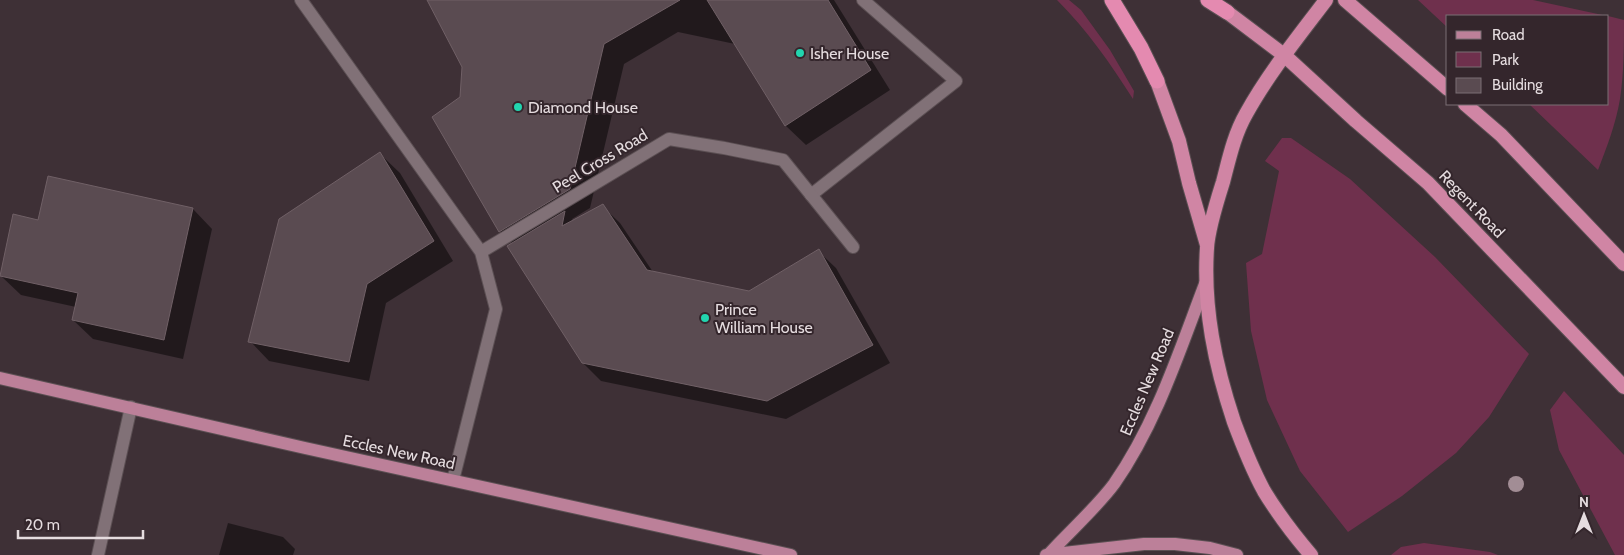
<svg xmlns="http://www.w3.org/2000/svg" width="1624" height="555" font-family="Cabin,sans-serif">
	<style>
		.green { fill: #6f304d }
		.shadow { fill: #0007 }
		.building { fill: #5a4b51; stroke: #706066 }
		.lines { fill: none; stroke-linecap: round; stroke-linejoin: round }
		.service-casing { stroke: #5b4f53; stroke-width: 14 }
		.minor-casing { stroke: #5b4f53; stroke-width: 14 }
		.primary-casing { stroke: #5b4f53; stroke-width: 14 }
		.trunk-casing { stroke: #5b4f53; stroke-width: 16 }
		.motorway-casing { stroke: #5b4f53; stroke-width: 17 }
		.service { stroke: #817177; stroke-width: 12 }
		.minor { stroke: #817177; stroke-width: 12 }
		.primary { stroke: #bc8099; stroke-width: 12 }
		.trunk { stroke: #d085a4; stroke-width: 14 }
		.motorway { stroke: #e48ab0; stroke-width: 15 }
		.tree { fill: #a28d95 }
		.poi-dot { fill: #22d5af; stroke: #34262c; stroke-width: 2 }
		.labels { text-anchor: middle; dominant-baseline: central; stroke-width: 4; stroke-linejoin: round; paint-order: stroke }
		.poi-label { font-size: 16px; fill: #e5dcdf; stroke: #34262c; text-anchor: start }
		.street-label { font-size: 16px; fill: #e5dcdf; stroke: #34262c }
	</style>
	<rect width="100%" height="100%" fill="#3e3036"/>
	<path class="green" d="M 1057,0 L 1069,0 L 1081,10 L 1110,50 L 1134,91 L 1133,99 C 1110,63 1088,31 1057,0 Z
		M 1418,0 L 1533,0 L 1607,16 L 1448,16 L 1448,28 Z
		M 1608,16 L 1624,20 C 1624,46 1624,73 1620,99 C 1616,123 1607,147 1598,170 L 1529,104 L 1608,104 Z
		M 1282,138 L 1291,138 L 1350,179 L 1435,257 L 1529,354 L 1489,417 L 1456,453 L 1402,496 L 1348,532 L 1300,471 L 1267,400 L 1251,331 L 1246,263 L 1262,254 L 1279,171 L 1265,161 Z
		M 1564,391 L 1624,455 L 1624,555 L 1615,555 L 1559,450 L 1550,410 Z
		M 1424,543 L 1490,552 L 1498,555 L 1391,555 L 1401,547 Z"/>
	<path class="shadow" d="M 428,0 L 834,0 L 890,90 L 806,145 L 786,126 L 735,44 L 678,32 L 624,64 L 590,208 L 572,219 L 573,221 L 602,206 L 620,223 L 653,272 L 749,293 L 818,251 L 836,268 L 890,363 L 786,419 L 601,381 L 582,362 L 513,244 L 500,231 L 461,97 L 463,67 Z
		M 380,154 L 400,173 L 453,261 L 386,303 L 369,381 L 269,361 L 250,341 Z
		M 193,209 L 212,229 L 183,359 L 93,339 L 73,320 L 76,307 L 21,295 L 1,276 L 39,221 Z
		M 228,523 L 283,537 L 295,549 L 293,555 L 219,555 Z"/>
	<path class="building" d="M 427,0 L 680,0 L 604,44 L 570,189 L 499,232 L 432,117 L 460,97 L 462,67 Z
		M 707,0 L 828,0 L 871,70 L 785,126 Z
		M 380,152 L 434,241 L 367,284 L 349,362 L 248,342 L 279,219 Z
		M 48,176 L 193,208 L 164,340 L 72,320 L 78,293 L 0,276 L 13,214 L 38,220 Z
		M 603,204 L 647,270 L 749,291 L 819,249 L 873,345 L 767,401 L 582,363 L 507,246 L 565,211 L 562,226 Z"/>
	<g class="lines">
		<g class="service-casing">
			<path id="service" d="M 811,195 L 956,81 L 863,0"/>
		</g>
		<g class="minor-casing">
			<path id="minor" d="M 301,0 L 481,252
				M 453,480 L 496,309 L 481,252 L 669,139 L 724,148 L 783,160 L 853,247
				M 98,555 L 131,407"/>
		</g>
		<g class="primary-casing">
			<path id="primary" d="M 0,378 L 305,448 L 791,555
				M 1049,554 C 1069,532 1097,507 1114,484 C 1156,424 1179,352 1205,284
				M 1046,555 L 1144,544 L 1175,544 L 1210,548 L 1237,555"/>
		</g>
		<g class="trunk-casing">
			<path id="trunk" d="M 1345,0 L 1448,89
				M 1227,12 L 1284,55 L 1356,121 L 1428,183 L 1624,387
				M 1157,81 L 1179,141 L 1189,183 L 1207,245
				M 1465,104 L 1501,135 L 1624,264
				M 1311,555 C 1294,535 1278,514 1264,491 C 1252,469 1243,446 1234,422 C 1215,365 1203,308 1207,248 C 1208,229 1217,201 1223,182 C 1229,159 1234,135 1246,114 C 1268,74 1298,37 1326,0"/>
		</g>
		<g class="motorway-casing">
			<path id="motorway" d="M 1112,0 L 1141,48 L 1157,81
				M 1208,0 L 1227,12"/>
		</g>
		<use href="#service" class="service"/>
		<use href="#minor" class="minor"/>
		<use href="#primary" class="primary"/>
		<use href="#trunk" class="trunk"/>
		<use href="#motorway" class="motorway"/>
	</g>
	<circle class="tree" cx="1516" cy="484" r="8"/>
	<g class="poi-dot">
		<circle cx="800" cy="53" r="5"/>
		<circle cx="518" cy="107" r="5"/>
		<circle cx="705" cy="318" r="5"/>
	</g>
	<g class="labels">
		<g class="poi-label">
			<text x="810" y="53">Isher House</text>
			<text x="528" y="107">Diamond House</text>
			<text x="715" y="309">Prince<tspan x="715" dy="18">William House</tspan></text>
		</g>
		<g class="street-label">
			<text transform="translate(600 161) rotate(-31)">Peel Cross Road</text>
			<text transform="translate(1472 204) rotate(46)">Regent Road</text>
			<text transform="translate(1147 382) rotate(-67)">Eccles New Road</text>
			<text transform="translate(399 452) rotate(12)">Eccles New Road</text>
		</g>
	</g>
	<rect x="1446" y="15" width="162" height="90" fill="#34262c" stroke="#7b6f74"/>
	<rect x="1456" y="31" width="25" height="8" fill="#bc8099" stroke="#7b6f74"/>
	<text x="1492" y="40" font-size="15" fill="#e5dcdf">Road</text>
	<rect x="1456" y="52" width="25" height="15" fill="#6f304d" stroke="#7b6f74"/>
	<text x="1492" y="65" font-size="15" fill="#e5dcdf">Park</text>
	<rect x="1456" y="78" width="25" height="15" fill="#5a4b51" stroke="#7b6f74"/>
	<text x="1492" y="90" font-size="15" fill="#e5dcdf">Building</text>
	<g transform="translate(1584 515)" stroke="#34262c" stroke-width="4" paint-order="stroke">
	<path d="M0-4L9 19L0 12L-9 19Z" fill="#e5dcdf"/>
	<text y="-8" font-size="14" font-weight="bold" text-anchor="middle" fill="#e5dcdf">N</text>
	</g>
	<path d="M18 530v8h125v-8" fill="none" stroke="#e5dcdf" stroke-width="2.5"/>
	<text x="25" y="530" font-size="15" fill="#e5dcdf" stroke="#34262c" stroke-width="4" paint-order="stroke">20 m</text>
</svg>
